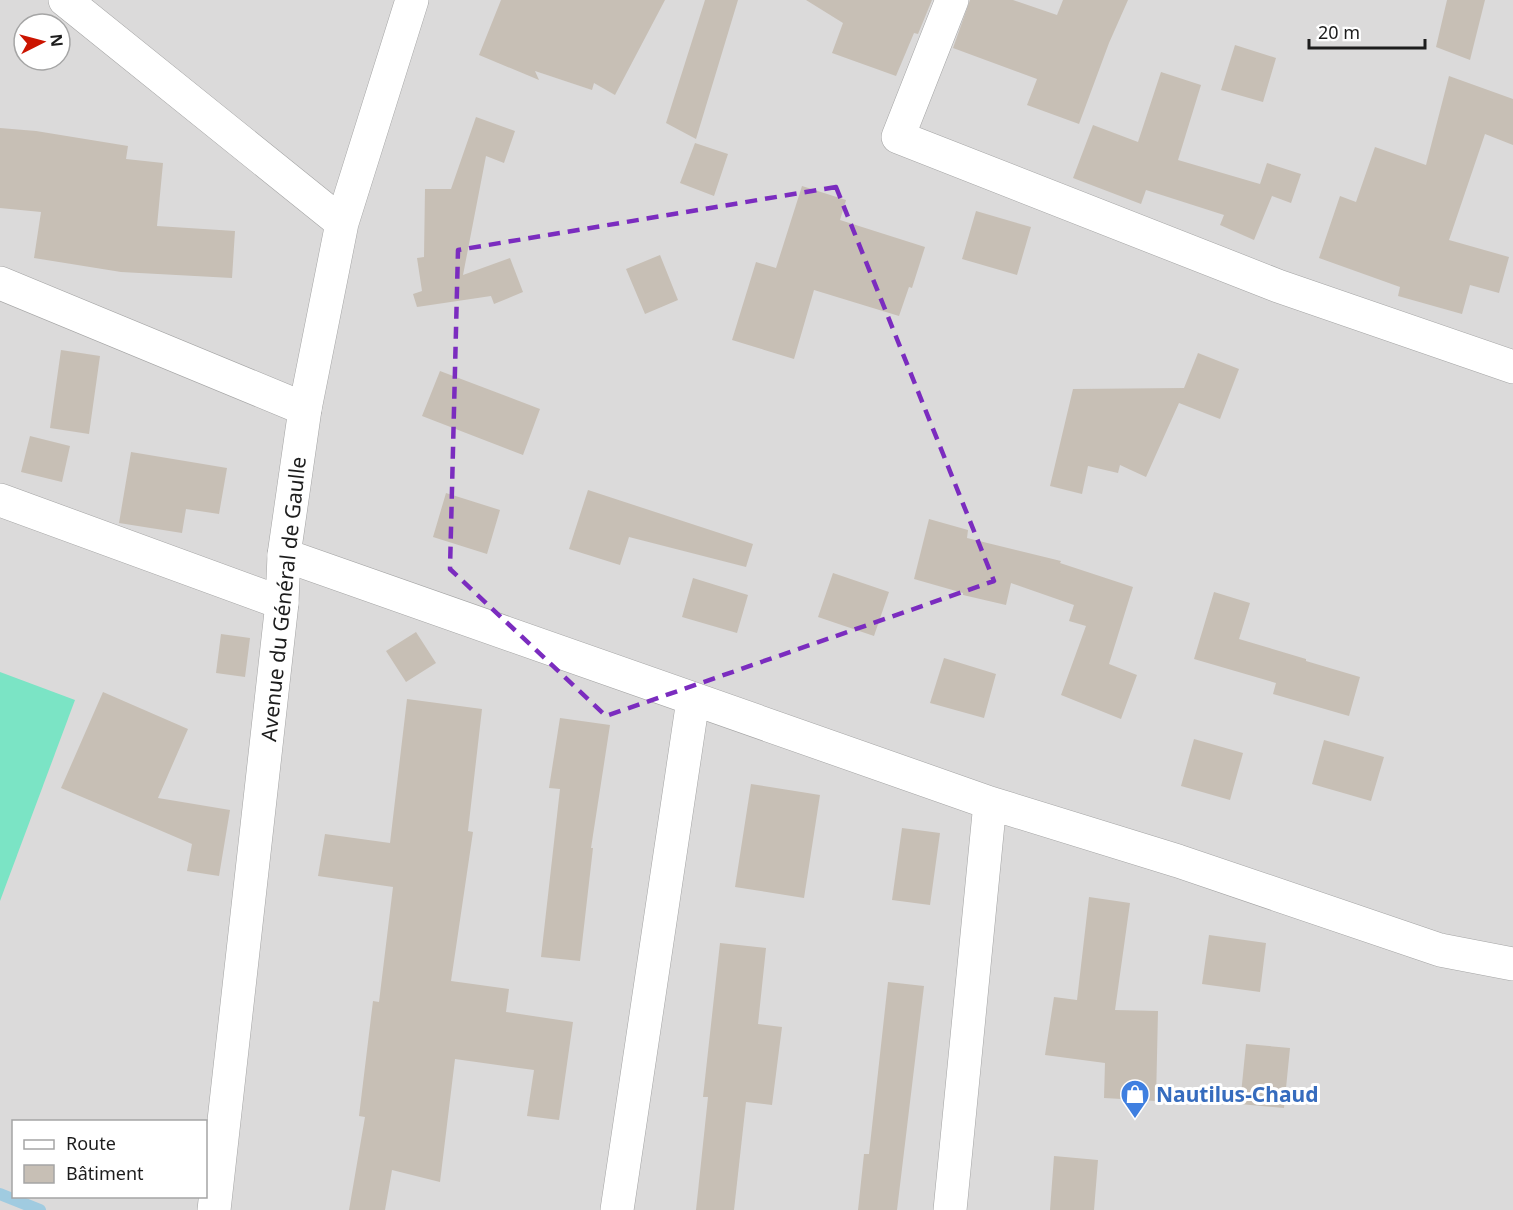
<svg xmlns="http://www.w3.org/2000/svg" width="1513" height="1210" font-family="'Noto Sans',sans-serif">
	<style>
		.residential { fill: #dbdada; fill-rule: evenodd }
		.pitch { fill: #7be4c5 }
		.lines { fill: none; stroke-linecap: round; stroke-linejoin: round }
		.stream { stroke: #a0cbe0; stroke-width: 12 }
		.building { fill: #c7bfb5 }
		.minor-casing { stroke: #a4a4a4; stroke-width: 34 }
		.tertiary-casing { stroke: #a4a4a4; stroke-width: 34 }
		.minor { stroke: #fff; stroke-width: 33 }
		.tertiary { stroke: #fff; stroke-width: 33 }
		.marked { fill: none; stroke: #7b2cbf; stroke-width: 4.5; stroke-dasharray: 12 8; stroke-linejoin: round }
		.labels { text-anchor: middle; dominant-baseline: central; stroke-width: 6; stroke-linejoin: round; paint-order: stroke }
		.street-label { font-size: 21px; fill: #1d1d1d; stroke: #fff }
		.shop-label { font-size: 21px; font-weight: bold; fill: #366cbe; stroke: #fff; text-anchor: start }
	</style>
	<rect width="100%" height="100%" fill="#efece2"/>
	<path class="residential" d="M 0,0 L 1513,0 L 1513,1210 L 0,1210 ZM 24,24 L 60,24 L 60,60 L 24,60 ZM 14,1122 L 206,1122 L 206,1196 L 14,1196 Z"/>
	<path class="pitch" d="M 0,672 L 75,700 L 0,901 Z"/>
	<g class="lines">
		<path class="stream" d="M 0,1194 L 40,1210"/>
	</g>
	<path class="building" d="M 501,0 L 665,0 L 615,95 L 594,83 L 592,90 L 535,71 L 539,80 L 479,55 Z
		M 705,0 L 738,0 L 696,139 L 666,123 Z
		M 806,0 L 932,0 L 918,34 L 914,33 L 896,76 L 832,53 L 843,23 Z
		M 970,0 L 1013,0 L 1057,15 L 1063,0 L 1128,0 L 1109,43 L 1079,124 L 1027,105 L 1037,79 L 953,48 Z
		M 1447,0 L 1485,0 L 1470,60 L 1436,47 Z
		M 1235,45 L 1276,58 L 1263,102 L 1221,90 Z
		M 1161,72 L 1201,85 L 1178,160 L 1260,184 L 1267,163 L 1301,174 L 1291,203 L 1272,196 L 1254,240 L 1220,225 L 1224,215 L 1146,190 L 1141,204 L 1073,178 L 1093,125 L 1138,142 Z
		M 1449,76 L 1513,99 L 1513,145 L 1485,134 L 1449,240 L 1509,257 L 1499,293 L 1470,285 L 1462,314 L 1398,296 L 1400,287 L 1319,258 L 1340,196 L 1356,202 L 1375,147 L 1426,165 Z
		M 476,117 L 515,131 L 504,163 L 486,156 L 463,275 L 510,258 L 523,292 L 494,304 L 491,296 L 417,307 L 413,294 L 422,291 L 417,258 L 424,257 L 425,189 L 451,189 Z
		M 0,128 L 36,131 L 128,146 L 126,159 L 163,163 L 157,226 L 235,231 L 232,278 L 121,272 L 34,258 L 41,212 L 0,208 Z
		M 695,143 L 728,154 L 714,196 L 680,183 Z
		M 802,186 L 846,200 L 840,220 L 925,247 L 912,288 L 909,287 L 899,316 L 814,290 L 794,359 L 732,340 L 756,262 L 776,268 Z
		M 976,211 L 1031,227 L 1017,275 L 962,259 Z
		M 660,255 L 678,300 L 645,314 L 626,269 Z
		M 61,350 L 100,356 L 89,434 L 50,428 Z
		M 1198,353 L 1239,369 L 1220,419 L 1179,403 L 1146,477 L 1120,465 L 1118,473 L 1088,466 L 1082,494 L 1050,486 L 1073,389 L 1184,388 Z
		M 440,371 L 540,409 L 523,455 L 422,416 Z
		M 30,436 L 70,446 L 62,482 L 21,472 Z
		M 131,452 L 227,468 L 219,514 L 186,509 L 182,533 L 119,523 Z
		M 588,490 L 753,544 L 746,567 L 629,537 L 620,565 L 569,549 Z
		M 446,493 L 500,510 L 487,554 L 433,537 Z
		M 929,519 L 968,530 L 967,538 L 1061,561 L 1060,563 L 1133,587 L 1109,664 L 1137,675 L 1121,719 L 1061,695 L 1086,626 L 1069,621 L 1074,605 L 1011,583 L 1006,605 L 963,595 L 963,593 L 914,579 Z
		M 833,573 L 889,592 L 874,636 L 818,617 Z
		M 693,578 L 748,595 L 737,633 L 682,617 Z
		M 1214,592 L 1250,603 L 1239,639 L 1306,659 L 1306,661 L 1360,677 L 1349,716 L 1273,694 L 1276,683 L 1194,659 Z
		M 416,632 L 436,663 L 406,682 L 386,651 Z
		M 221,634 L 250,638 L 245,677 L 216,673 Z
		M 944,658 L 996,674 L 984,718 L 930,703 Z
		M 103,692 L 188,729 L 158,798 L 230,810 L 219,876 L 187,871 L 192,844 L 61,788 Z
		M 407,699 L 482,709 L 468,831 L 473,832 L 451,981 L 509,989 L 506,1012 L 573,1022 L 559,1120 L 527,1116 L 534,1070 L 455,1059 L 440,1182 L 392,1170 L 385,1210 L 349,1210 L 365,1117 L 359,1116 L 373,1001 L 379,1002 L 393,887 L 318,876 L 325,834 L 390,843 Z
		M 560,718 L 610,725 L 591,848 L 593,848 L 580,961 L 541,957 L 560,789 L 549,788 Z
		M 1194,739 L 1243,753 L 1230,800 L 1181,786 Z
		M 1324,740 L 1384,757 L 1371,801 L 1312,784 Z
		M 751,784 L 820,795 L 804,898 L 735,887 Z
		M 902,828 L 940,833 L 930,905 L 892,900 Z
		M 1089,897 L 1130,903 L 1115,1010 L 1158,1011 L 1156,1101 L 1104,1098 L 1105,1063 L 1045,1055 L 1054,997 L 1077,1000 Z
		M 1209,935 L 1266,943 L 1260,992 L 1202,984 Z
		M 720,943 L 766,948 L 758,1024 L 782,1027 L 772,1105 L 746,1102 L 734,1210 L 696,1210 L 708,1097 L 703,1097 Z
		M 888,982 L 924,986 L 897,1210 L 858,1210 L 864,1154 L 869,1154 Z
		M 1246,1044 L 1290,1048 L 1284,1108 L 1240,1104 Z
		M 1054,1156 L 1098,1160 L 1094,1210 L 1050,1210 Z"/>
	<g class="lines">
		<g class="minor-casing">
			<path id="minor" d="M 952,0 L 898,137 L 1278,286 L 1513,367
				M 0,283 L 305,409
				M 0,500 L 282,603
				M 284,555 L 990,803 L 1178,861 L 1440,950 L 1513,964
				M 617,1210 L 693,700
				M 950,1210 L 990,803"/>
		</g>
		<g class="tertiary-casing">
			<path id="tertiary" d="M 65,0 L 342,223
				M 214,1210 L 282,603 L 284,555 L 305,409 L 342,223 L 412,0"/>
		</g>
		<use href="#minor" class="minor"/>
		<use href="#tertiary" class="tertiary"/>
	</g>
	<path class="marked" d="M 836,187 L 994,581 L 606,716 L 450,569 L 458,250 Z"/>
	<defs>
		<g id="shop-pin" transform="scale(1.5)"><path d="M0 17L-7.5 6A9.5 9.5 0 1 1 7.5 6Z" fill="#3f7fe0" stroke="#fff"/><path d="M-5-2.5h2.3a2.7 3.5 0 0 1 5.4 0H5L5.5 6h-11ZM-1.5-2.5h3a1.5 2.3 0 0 0-3 0Z" fill="#fff"/></g>
	</defs>
	<g fill-rule="evenodd">
		<use href="#shop-pin" x="1135" y="1094"/>
	</g>
	<g class="labels">
		<g class="street-label">
			<text transform="translate(283 599) rotate(-84)">Avenue du Général de Gaulle</text>
		</g>
		<g class="shop-label">
			<text x="1156" y="1094">Nautilus-Chaud</text>
		</g>
	</g>
	<rect x="12" y="1120" width="195" height="78" fill="#ffffff" stroke="#a5a5a5" stroke-width="1.5"/>
	<rect x="24" y="1140" width="30" height="9" fill="#ffffff" stroke="#a5a5a5" stroke-width="1.5"/>
	<text x="66" y="1150" font-size="18" fill="#1d1d1d">Route</text>
	<rect x="24" y="1165" width="30" height="18" fill="#c7bfb5" stroke="#a5a5a5" stroke-width="1.5"/>
	<text x="66" y="1180" font-size="18" fill="#1d1d1d">Bâtiment</text>
	<g transform="translate(42 42) rotate(84)"><circle r="28" fill="#ffffff" stroke="#a5a5a5" stroke-width="1.5"/>
	<path d="M0-4.5L10 22L0 15L-10 22Z" fill="#cb1400"/>
	<text y="-9" font-size="16" font-weight="bold" text-anchor="middle" fill="#1d1d1d">N</text>
	</g>
	<path d="M1309 39v9h116v-9" fill="none" stroke="#1d1d1d" stroke-width="3"/>
	<text x="1318" y="39" font-size="18" fill="#1d1d1d" stroke="#ffffff" stroke-width="4.5" paint-order="stroke">20 m</text>
</svg>
